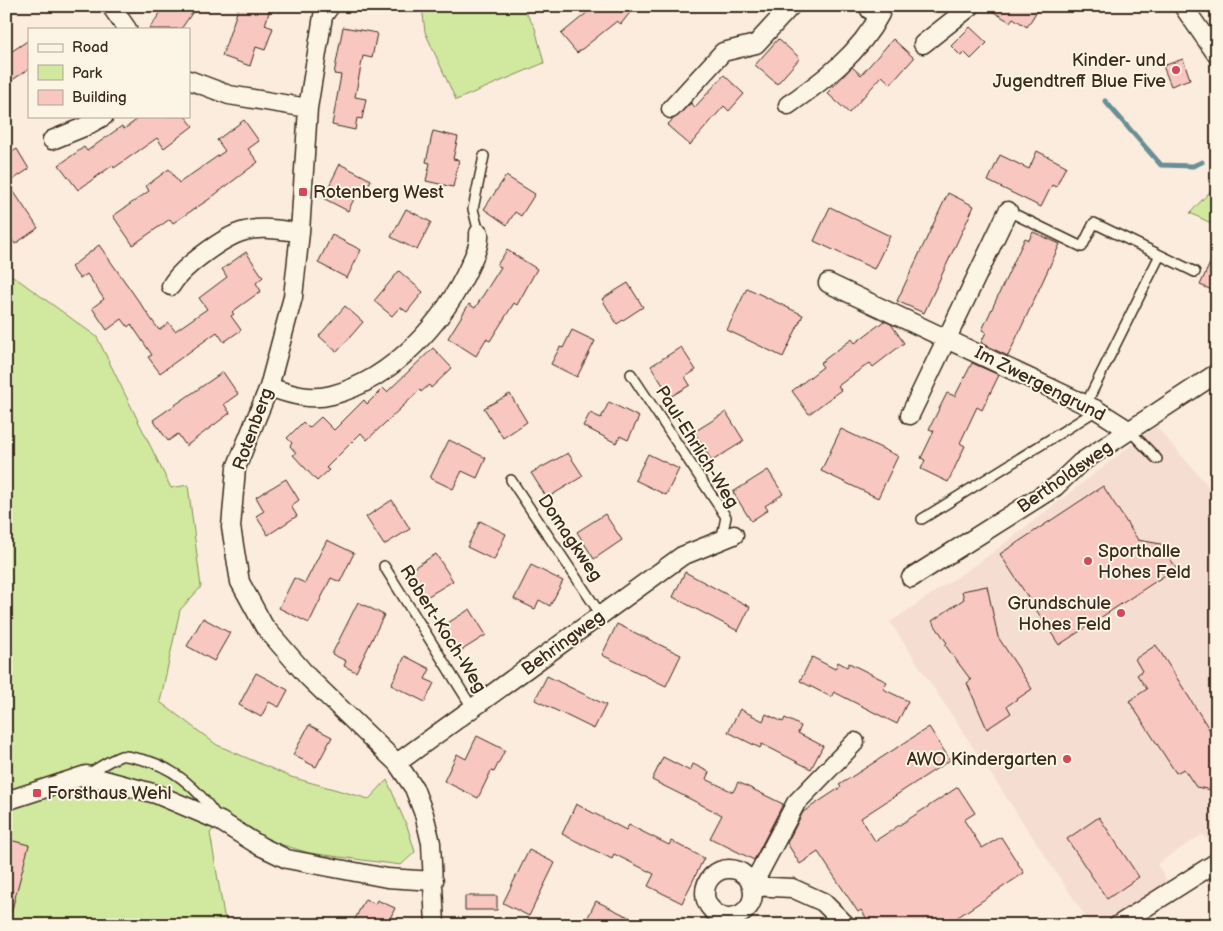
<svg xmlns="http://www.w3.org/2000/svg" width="1223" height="931" font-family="'Balsamiq Sans',sans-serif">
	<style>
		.built { fill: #f6ddd1 }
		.green { fill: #d0e99e; stroke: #868a5e }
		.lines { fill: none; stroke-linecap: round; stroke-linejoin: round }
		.stream { stroke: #678f95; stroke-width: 5 }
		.building { fill: #f7c7c0; stroke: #3b2a1e }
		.service-casing { stroke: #3b2a1e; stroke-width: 12 }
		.minor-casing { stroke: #3b2a1e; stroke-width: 21 }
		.service { stroke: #fcf5e5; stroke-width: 9 }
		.minor { stroke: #fcf5e5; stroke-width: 18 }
		.poi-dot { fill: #d1495b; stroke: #fcf5e5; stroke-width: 2 }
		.labels { text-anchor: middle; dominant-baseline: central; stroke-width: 4; stroke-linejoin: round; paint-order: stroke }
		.poi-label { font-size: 18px; fill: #3b2a1e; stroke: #fcf5e5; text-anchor: end }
		.street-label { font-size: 18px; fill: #3b2a1e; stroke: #fcf5e5 }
	</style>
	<rect width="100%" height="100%" fill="#fbecde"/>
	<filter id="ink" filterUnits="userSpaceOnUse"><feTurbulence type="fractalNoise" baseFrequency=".02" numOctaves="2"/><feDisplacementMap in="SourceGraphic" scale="10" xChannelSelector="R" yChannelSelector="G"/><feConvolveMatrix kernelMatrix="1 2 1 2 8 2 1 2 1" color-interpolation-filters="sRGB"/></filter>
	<g filter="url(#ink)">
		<path class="built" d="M 1156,426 L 1217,496 L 1217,855 L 1203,834 L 1157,864 L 1168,882 L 1104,925 L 1091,925 L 890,622 L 987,557 Z"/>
		<path class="green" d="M 422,6 L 522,6 L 535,28 L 544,63 L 456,100 L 425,32 Z
			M 1217,184 L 1217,226 L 1190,213 Z
			M 6,271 L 97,337 L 171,488 L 188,485 L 201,587 L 180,610 L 160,702 L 217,745 L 291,777 L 369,799 L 387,780 L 408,829 L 415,852 L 401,865 L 309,853 L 267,840 L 227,815 L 210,833 L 224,915 L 229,925 L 6,925 Z"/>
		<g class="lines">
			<path class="stream" d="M 1105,101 L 1161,165 L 1193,166 L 1202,162"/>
		</g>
		<path class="building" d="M 165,6 L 197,6 L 181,29 L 149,29 Z
			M 239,6 L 271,6 L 265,25 L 273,28 L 265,50 L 256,47 L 250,66 L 222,56 Z
			M 595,6 L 635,6 L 621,24 L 617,21 L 577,53 L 561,34 Z
			M 984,6 L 1040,6 L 1027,27 L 1013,18 L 1010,22 Z
			M 343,27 L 377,33 L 372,58 L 363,56 L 355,97 L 366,99 L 362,119 L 357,118 L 355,130 L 332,125 L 341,75 L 334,74 Z
			M 970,27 L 987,43 L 971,59 L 964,52 L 961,56 L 951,46 Z
			M 778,39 L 800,58 L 777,84 L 755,65 Z
			M 893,39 L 914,58 L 891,84 L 882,76 L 849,113 L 827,93 L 852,67 L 861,75 Z
			M 29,40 L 29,69 L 6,84 L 6,55 Z
			M 1183,59 L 1190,79 L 1171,86 L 1163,66 Z
			M 724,75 L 744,94 L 729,111 L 724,106 L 690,145 L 667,125 L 691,103 L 695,107 Z
			M 142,116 L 185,116 L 193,126 L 164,148 L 157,138 L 114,168 L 113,165 L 78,190 L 59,165 L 84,147 L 87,151 L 122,126 L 124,129 Z
			M 244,120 L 259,141 L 248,149 L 258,162 L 208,200 L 173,223 L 170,219 L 133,245 L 113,216 L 149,191 L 146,186 L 169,169 L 179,183 L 225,151 L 217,140 Z
			M 433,131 L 458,137 L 453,159 L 459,160 L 453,187 L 426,181 L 430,163 L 426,162 Z
			M 17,149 L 29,169 L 8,183 L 38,228 L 15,244 L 6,231 L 6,156 Z
			M 1037,151 L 1066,166 L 1056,187 L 1052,185 L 1041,207 L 988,181 L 1000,155 L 1029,169 Z
			M 340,164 L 371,180 L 362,198 L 356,195 L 348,211 L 323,198 Z
			M 506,176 L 535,194 L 521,216 L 515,212 L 507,225 L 484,209 Z
			M 948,193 L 974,206 L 924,313 L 897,301 Z
			M 830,207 L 890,236 L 874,269 L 814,241 Z
			M 406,209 L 431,222 L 417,250 L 391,237 Z
			M 1033,232 L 1060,244 L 1008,356 L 981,343 L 986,332 L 982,330 L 1025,238 L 1029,240 Z
			M 332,235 L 361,250 L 347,278 L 318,263 Z
			M 99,245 L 159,330 L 169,323 L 175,331 L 207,309 L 199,298 L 227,277 L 222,269 L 246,252 L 263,277 L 256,283 L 261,291 L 232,312 L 234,314 L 231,316 L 241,330 L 224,342 L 217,332 L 160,373 L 148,357 L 152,355 L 131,324 L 128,327 L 122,319 L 107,330 L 92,308 L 104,299 L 87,274 L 80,279 L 71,267 Z
			M 1217,248 L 1217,292 L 1200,285 Z
			M 507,250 L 537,269 L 517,305 L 514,303 L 490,341 L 486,339 L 476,356 L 448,338 L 469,304 L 475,308 L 501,267 L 497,265 Z
			M 399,271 L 423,292 L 407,312 L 400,307 L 392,316 L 374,301 Z
			M 628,283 L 643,307 L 617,324 L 602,299 Z
			M 747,288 L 803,315 L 783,357 L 727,330 Z
			M 345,306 L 363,322 L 337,352 L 319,336 Z
			M 884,321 L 891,324 L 904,343 L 873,367 L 870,363 L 854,374 L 838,386 L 841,390 L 809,414 L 792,391 L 823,367 L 820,363 L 852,339 L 855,343 Z
			M 572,330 L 595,341 L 577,377 L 551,364 L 560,347 L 563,348 Z
			M 681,347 L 696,370 L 685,377 L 690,385 L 670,397 L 651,366 Z
			M 433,348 L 452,368 L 431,388 L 429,385 L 421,392 L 420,390 L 367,440 L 361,433 L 326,468 L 329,470 L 317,481 L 293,455 L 296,453 L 290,446 L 292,443 L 287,438 L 303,422 L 309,428 L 321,417 L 334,430 L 364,400 L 367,404 L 383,388 L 387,392 Z
			M 972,363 L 999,375 L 982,410 L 977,407 L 960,443 L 965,446 L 948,482 L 921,469 L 925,460 L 921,458 L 934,431 L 929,429 L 947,393 L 955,396 Z
			M 223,372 L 238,394 L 224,404 L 230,413 L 186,446 L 178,434 L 168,441 L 153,420 Z
			M 510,394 L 527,422 L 503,438 L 484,408 Z
			M 609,402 L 639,417 L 628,440 L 620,436 L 616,443 L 583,426 L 590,413 L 601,418 Z
			M 726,412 L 744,441 L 712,461 L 694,432 Z
			M 841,429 L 898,456 L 878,498 L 821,471 Z
			M 449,440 L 486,458 L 477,478 L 462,471 L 453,489 L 430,478 Z
			M 568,453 L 583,476 L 547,498 L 531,473 Z
			M 648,454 L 679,469 L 666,495 L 635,480 Z
			M 768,470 L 783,494 L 765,506 L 768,510 L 751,521 L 733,492 Z
			M 286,479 L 299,500 L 291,506 L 297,516 L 268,535 L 256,516 L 264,511 L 256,497 Z
			M 1103,486 L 1138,540 L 1161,544 L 1176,568 L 1059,645 L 1000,554 Z
			M 392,500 L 410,529 L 384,545 L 366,517 Z
			M 605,514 L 622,540 L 594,559 L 577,532 Z
			M 480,521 L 506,534 L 494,560 L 467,547 Z
			M 327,540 L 354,553 L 340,582 L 331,578 L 309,623 L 279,608 L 294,578 L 305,583 Z
			M 436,554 L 453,581 L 425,598 L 408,571 Z
			M 531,565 L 563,581 L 550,606 L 539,600 L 535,609 L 514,599 Z
			M 685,572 L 750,607 L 738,631 L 673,597 Z
			M 987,586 L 998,637 L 1032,689 L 1007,706 L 1011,713 L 987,729 L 967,683 L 971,680 L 945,645 L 947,643 L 932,621 L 964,599 L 962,591 Z
			M 358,602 L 384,615 L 356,672 L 344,666 L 346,661 L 332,654 Z
			M 470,609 L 486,635 L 459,652 L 443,626 Z
			M 203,618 L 230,633 L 214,661 L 187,646 Z
			M 617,624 L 681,655 L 666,686 L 602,655 Z
			M 1156,645 L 1211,732 L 1217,733 L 1217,791 L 1196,787 L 1184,769 L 1176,773 L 1129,701 L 1147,689 L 1137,675 L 1142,671 L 1135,659 Z
			M 405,656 L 430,669 L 425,679 L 434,683 L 425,702 L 391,685 Z
			M 812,657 L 835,669 L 838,662 L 847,667 L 849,663 L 887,682 L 883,689 L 908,701 L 897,724 L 834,692 L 831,697 L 800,681 Z
			M 256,673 L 288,690 L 279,707 L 269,702 L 261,717 L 239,705 Z
			M 547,676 L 606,705 L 594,729 L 535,700 Z
			M 740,709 L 763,721 L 766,714 L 783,722 L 785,718 L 801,726 L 798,733 L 823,746 L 811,769 L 762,744 L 760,748 L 728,732 Z
			M 309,725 L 332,737 L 316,767 L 293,755 Z
			M 929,727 L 950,760 L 861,818 L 875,841 L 958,787 L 975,813 L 964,820 L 982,848 L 1001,837 L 1024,873 L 946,925 L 871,925 L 861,910 L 858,912 L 818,852 L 800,864 L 787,843 L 803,812 L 841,787 L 839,785 Z
			M 477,736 L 505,750 L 494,772 L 491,771 L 478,798 L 444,781 L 457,754 L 466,759 Z
			M 663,757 L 690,771 L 693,764 L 709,772 L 706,779 L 733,792 L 738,782 L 783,804 L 754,860 L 710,838 L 722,815 L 652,780 Z
			M 576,804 L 626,830 L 629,825 L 669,845 L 671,841 L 704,858 L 682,903 L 648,886 L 654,874 L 614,854 L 612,859 L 562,834 Z
			M 1099,817 L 1139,877 L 1107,899 L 1067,839 Z
			M 6,839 L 29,845 L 11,913 L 6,912 Z
			M 529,850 L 555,863 L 529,916 L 503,903 Z
			M 465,896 L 497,896 L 497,910 L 465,910 Z
			M 365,899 L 375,904 L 377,900 L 395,908 L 387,925 L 352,925 Z
			M 596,901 L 645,925 L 584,925 Z"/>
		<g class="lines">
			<g class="service-casing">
				<path id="service" d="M 1008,211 L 1082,247 L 1094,223 L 1195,272
					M 479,233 L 473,209 L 484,156
					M 631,374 L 726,517 L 721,541
					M 1086,404 L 1160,255
					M 1130,431 L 1157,459
					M 511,480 L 601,615
					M 922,519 L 1097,410
					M 384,566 L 473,709
					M 86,775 C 97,769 109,760 121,756 C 126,755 134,758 140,759 C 174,766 199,790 218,818"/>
			</g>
			<g class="minor-casing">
				<path id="minor" d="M 111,6 L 127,29
					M 330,6 L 323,16 L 308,108 L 300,232 L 293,297 L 269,387 L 236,468 L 231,527 L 240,582 L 264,626 L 308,677 L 397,763 L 414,788 L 424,814 L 431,843 L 435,925
					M 1183,6 L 1217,55
					M 923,44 L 971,6
					M 189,80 L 229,95 L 308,108
					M 788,105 C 823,81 860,53 880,14 L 870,10 L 872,6
					M 671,109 L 723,52 L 756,44 L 791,6
					M 52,140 L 84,127 L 104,116
					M 828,283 L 1097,410 L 1130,431
					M 171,286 C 181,268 224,236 245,231 C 263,226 283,231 300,232
					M 269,387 C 290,394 309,401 332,395 C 393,379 445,321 470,265 C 475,254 480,245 479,233
					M 910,415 L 1008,211
					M 911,578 L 1055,487 L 1080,463 L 1217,373
					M 397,763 L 682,556 L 734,535
					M 6,801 L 86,775 L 156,794 L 220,821 L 260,846 L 287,859 L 387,878 L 434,881
					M705 893a24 24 0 1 1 48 0a24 24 0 1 1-48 0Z
					M 846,925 L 823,902 L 792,888 L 752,886 L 796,803 L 855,742
					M 1118,925 L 1217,862"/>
			</g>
			<use href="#service" class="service"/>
			<use href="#minor" class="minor"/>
		</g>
	</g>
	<g class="poi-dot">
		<circle cx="1176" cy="70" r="5"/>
		<rect x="298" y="187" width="10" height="10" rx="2.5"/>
		<circle cx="1088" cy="561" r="5"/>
		<circle cx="1121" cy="613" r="5"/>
		<circle cx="1067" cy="759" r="5"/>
		<rect x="32" y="788" width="10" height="10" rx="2.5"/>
	</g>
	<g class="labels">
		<g class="poi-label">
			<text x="1166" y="60">Kinder- und<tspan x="1166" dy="21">Jugendtreff Blue Five</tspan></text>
			<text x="313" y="192" text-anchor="start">Rotenberg West</text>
			<text x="1098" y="551" text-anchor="start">Sporthalle<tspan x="1098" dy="21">Hohes Feld</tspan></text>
			<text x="1111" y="603">Grundschule<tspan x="1111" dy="21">Hohes Feld</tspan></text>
			<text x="1057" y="759">AWO Kindergarten</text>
			<text x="47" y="793" text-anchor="start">Forsthaus Wehl</text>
		</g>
		<g class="street-label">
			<text transform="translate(1040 384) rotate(27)">Im Zwergengrund</text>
			<text transform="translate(253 429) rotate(-70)">Rotenberg</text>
			<text transform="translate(697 447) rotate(58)">Paul-Ehrlich-Weg</text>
			<text transform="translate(1065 477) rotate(-35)">Bertholdsweg</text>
			<text transform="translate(570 538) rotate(56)">Domagkweg</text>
			<text transform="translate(443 629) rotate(58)">Robert-Koch-Weg</text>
			<text transform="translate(563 643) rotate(-36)">Behringweg</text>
		</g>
	</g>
	<rect width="1223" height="931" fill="none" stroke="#fcf5e5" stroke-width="25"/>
	<rect x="12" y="12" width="1198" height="906" fill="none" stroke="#3b2a1e" stroke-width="2" filter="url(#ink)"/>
	<rect x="28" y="28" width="162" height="90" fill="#fcf5e5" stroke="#afa495"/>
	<rect x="38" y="44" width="25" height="8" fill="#fcf5e5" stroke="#afa495"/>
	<text x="72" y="52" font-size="15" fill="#3b2a1e">Road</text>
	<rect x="38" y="65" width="25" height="15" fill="#d0e99e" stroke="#afa495"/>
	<text x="72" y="78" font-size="15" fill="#3b2a1e">Park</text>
	<rect x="38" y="90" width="25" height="15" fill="#f7c7c0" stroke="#afa495"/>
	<text x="72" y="102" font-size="15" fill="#3b2a1e">Building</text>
</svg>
